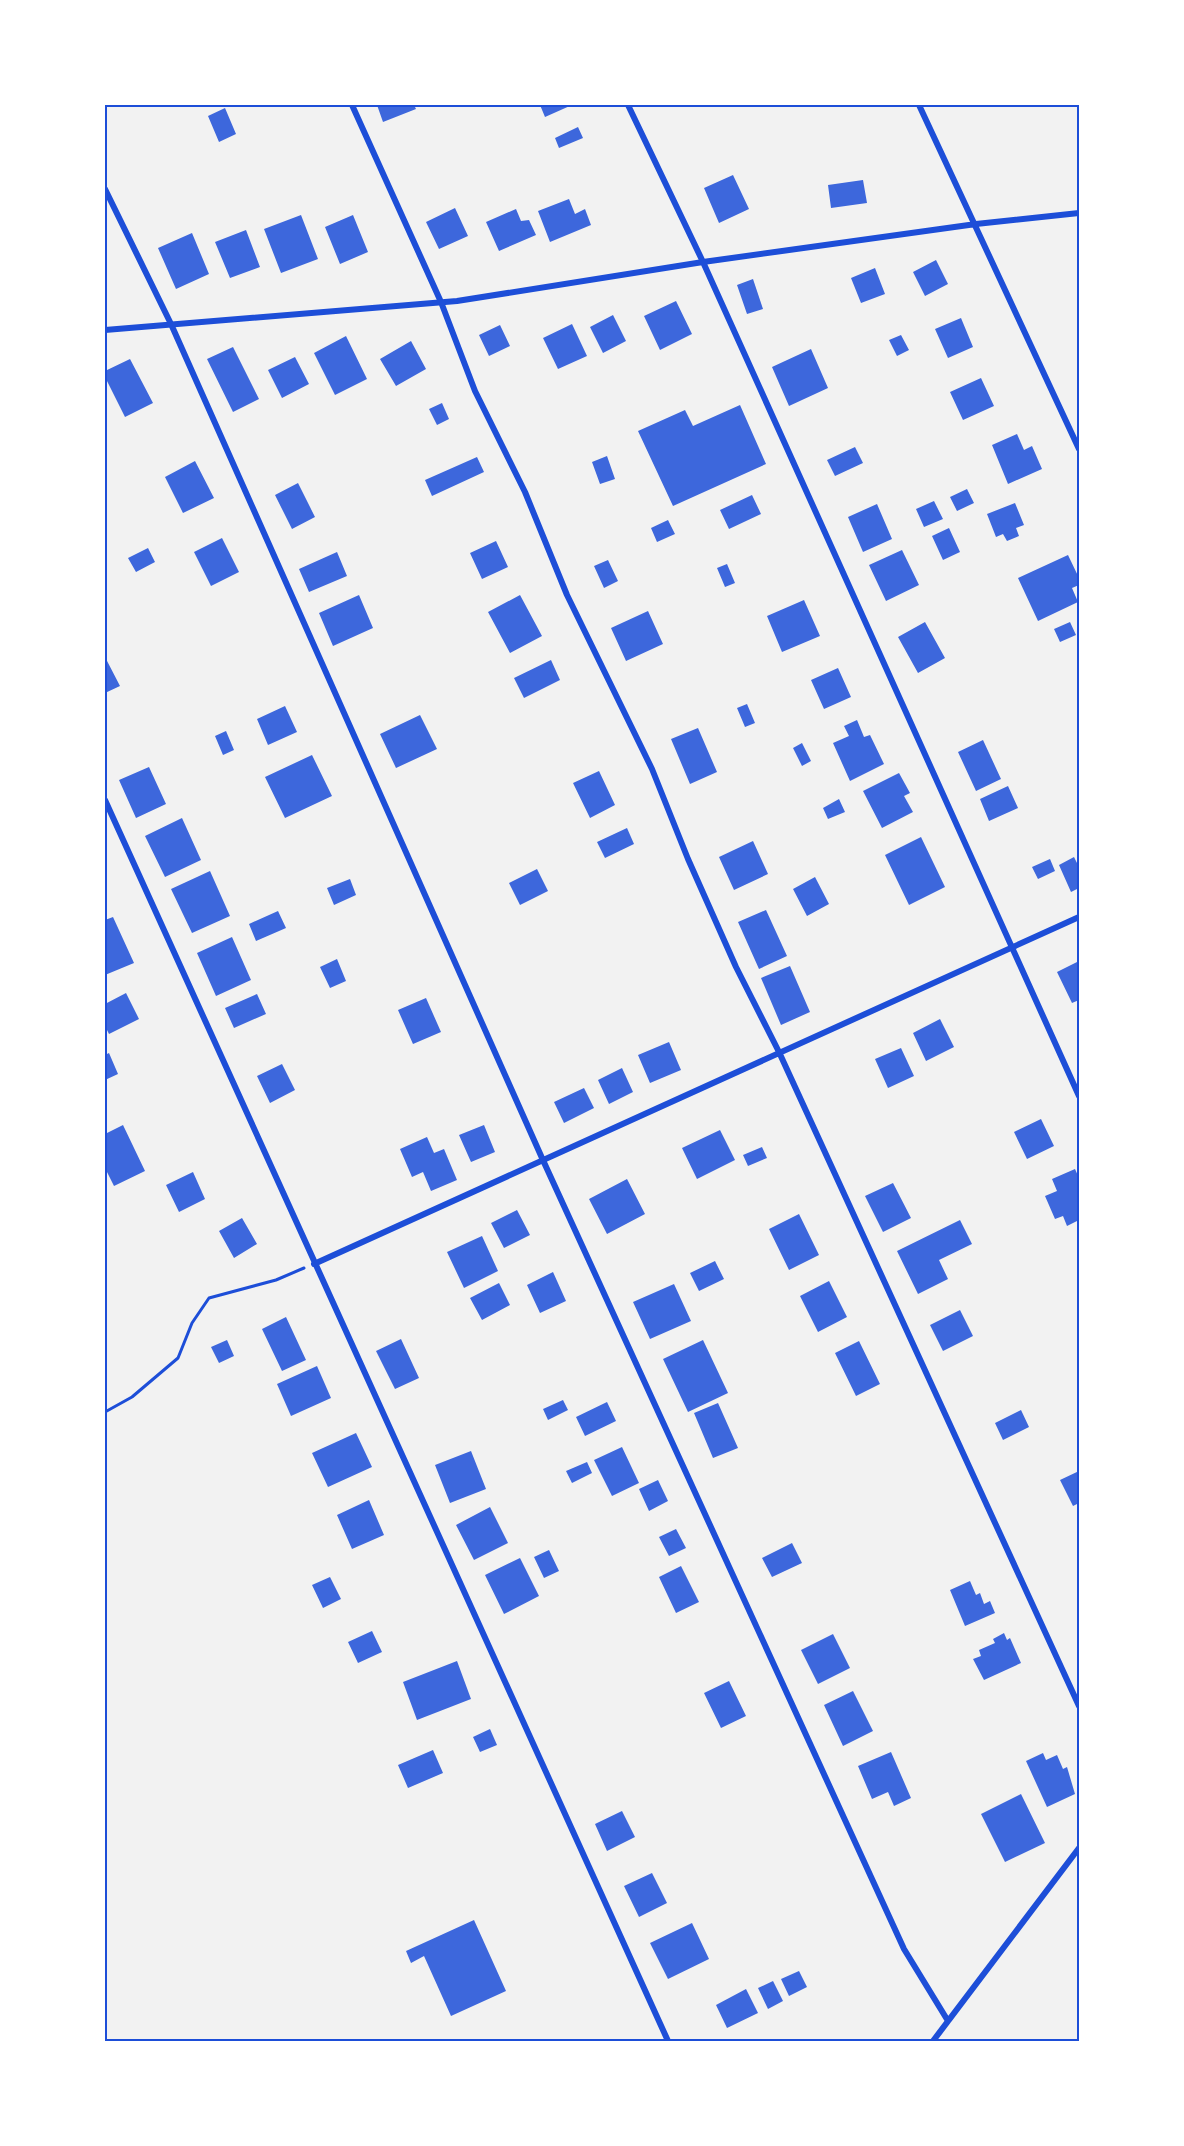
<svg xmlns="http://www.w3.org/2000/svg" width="1184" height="2146" font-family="Merriweather,serif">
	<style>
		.building { fill: #3d67dc }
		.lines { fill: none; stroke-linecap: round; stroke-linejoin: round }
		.path { stroke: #1d4ed8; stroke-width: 3 }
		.minor { stroke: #1d4ed8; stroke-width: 6 }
		.neatline { fill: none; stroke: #1d4ed8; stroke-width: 2 }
	</style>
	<rect width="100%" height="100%" fill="#f2f2f2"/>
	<path class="building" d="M 377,105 L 414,105 L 416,109 L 383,122 Z
		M 540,105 L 572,105 L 545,117 Z
		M 225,108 L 236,134 L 219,142 L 208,116 Z
		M 578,127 L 583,138 L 559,148 L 555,138 Z
		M 733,175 L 749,209 L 719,223 L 704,188 Z
		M 863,180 L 867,203 L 831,208 L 828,185 Z
		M 569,199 L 575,214 L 585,209 L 591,225 L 550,242 L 538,211 Z
		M 455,208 L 468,236 L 439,249 L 426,222 Z
		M 516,209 L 521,221 L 529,220 L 536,235 L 499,251 L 486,222 Z
		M 301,215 L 318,259 L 281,273 L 264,229 Z
		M 353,215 L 368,252 L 340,264 L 325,227 Z
		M 246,230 L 260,267 L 230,278 L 215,242 Z
		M 192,233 L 209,274 L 176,289 L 158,248 Z
		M 936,260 L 948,284 L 925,296 L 913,272 Z
		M 875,268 L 885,294 L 861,303 L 851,278 Z
		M 753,279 L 763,309 L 747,314 L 737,285 Z
		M 676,301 L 692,334 L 660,350 L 644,316 Z
		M 613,315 L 626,341 L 603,353 L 590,327 Z
		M 961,318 L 973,347 L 948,358 L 935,329 Z
		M 572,324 L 587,356 L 558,369 L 543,338 Z
		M 500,325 L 510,346 L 489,356 L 479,335 Z
		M 901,335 L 909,350 L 897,356 L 889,340 Z
		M 346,336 L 367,379 L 335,395 L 314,353 Z
		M 411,341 L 426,369 L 396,386 L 380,359 Z
		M 233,347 L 259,399 L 233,412 L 207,359 Z
		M 811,349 L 828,388 L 789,406 L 772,367 Z
		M 295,357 L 309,384 L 282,398 L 268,370 Z
		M 130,359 L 153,403 L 125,417 L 105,377 L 105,371 Z
		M 981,378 L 994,406 L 963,420 L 950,392 Z
		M 442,403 L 449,419 L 437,425 L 429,409 Z
		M 740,405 L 766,464 L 673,506 L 638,431 L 685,410 L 693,426 Z
		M 1017,434 L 1024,450 L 1032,446 L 1042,469 L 1008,484 L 992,445 Z
		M 855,447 L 863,463 L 835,476 L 827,460 Z
		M 607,456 L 615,479 L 600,484 L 592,462 Z
		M 477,457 L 484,472 L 432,496 L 425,480 Z
		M 195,461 L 214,498 L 183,513 L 165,477 Z
		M 298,483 L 315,517 L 292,529 L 275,495 Z
		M 967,489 L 974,503 L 957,511 L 950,497 Z
		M 752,495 L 761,514 L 729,529 L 720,510 Z
		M 934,501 L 943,519 L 924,527 L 916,509 Z
		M 1015,503 L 1024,525 L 1016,528 L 1019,536 L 1007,541 L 1003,534 L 996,537 L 987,514 Z
		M 877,504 L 892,539 L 863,552 L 848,517 Z
		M 668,520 L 675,534 L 657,542 L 651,528 Z
		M 949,528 L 960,552 L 943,560 L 932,536 Z
		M 222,538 L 239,572 L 211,586 L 194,552 Z
		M 496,541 L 508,567 L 482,579 L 470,553 Z
		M 148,548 L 155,562 L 136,572 L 128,558 Z
		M 902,550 L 919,585 L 886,601 L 869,565 Z
		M 337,552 L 347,576 L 309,592 L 299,569 Z
		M 1068,555 L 1079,578 L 1079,585 L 1072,588 L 1078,602 L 1038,621 L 1018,578 Z
		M 608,560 L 618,581 L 604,588 L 594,566 Z
		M 727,564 L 735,583 L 725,587 L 717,568 Z
		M 359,595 L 373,628 L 333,646 L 319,613 Z
		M 520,595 L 542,636 L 510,653 L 488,612 Z
		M 804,600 L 820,636 L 782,652 L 767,616 Z
		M 648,611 L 663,644 L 626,661 L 611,628 Z
		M 925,622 L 945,658 L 918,673 L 898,637 Z
		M 1070,622 L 1076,635 L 1060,642 L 1054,629 Z
		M 105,657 L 120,686 L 105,693 Z
		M 551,660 L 560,680 L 524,698 L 514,678 Z
		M 838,668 L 851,697 L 824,709 L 811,680 Z
		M 747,704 L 755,723 L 745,727 L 737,708 Z
		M 285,706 L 297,732 L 268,745 L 257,719 Z
		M 420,715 L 437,749 L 396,768 L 380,734 Z
		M 857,720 L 864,737 L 870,735 L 884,764 L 850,781 L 833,743 L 849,736 L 844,726 Z
		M 698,728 L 717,772 L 690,784 L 671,739 Z
		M 226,731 L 234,750 L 223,755 L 215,736 Z
		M 983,740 L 1001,779 L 976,791 L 958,752 Z
		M 802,743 L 811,761 L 802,766 L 793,748 Z
		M 312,755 L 332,796 L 285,818 L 265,777 Z
		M 149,767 L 166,804 L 136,818 L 119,780 Z
		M 599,771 L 615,805 L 590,818 L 573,783 Z
		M 899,773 L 910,793 L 904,796 L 913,812 L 882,828 L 863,791 Z
		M 1008,786 L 1018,808 L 989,821 L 980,799 Z
		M 839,799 L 845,812 L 828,819 L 823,808 Z
		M 182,818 L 201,860 L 165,877 L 145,836 Z
		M 627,828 L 634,844 L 605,858 L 597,842 Z
		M 921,837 L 945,887 L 909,905 L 885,855 Z
		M 753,841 L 768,874 L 734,890 L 719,857 Z
		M 1074,857 L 1079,867 L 1079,888 L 1071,892 L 1059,865 Z
		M 1050,859 L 1055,871 L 1038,879 L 1032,867 Z
		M 537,869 L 548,891 L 520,905 L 509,883 Z
		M 210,871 L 230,916 L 192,933 L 171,889 Z
		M 815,877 L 829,904 L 807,916 L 793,889 Z
		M 350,879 L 356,895 L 334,905 L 327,888 Z
		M 766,910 L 787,956 L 759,969 L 738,922 Z
		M 278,911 L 286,928 L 256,941 L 249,924 Z
		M 113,917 L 134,963 L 105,975 L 105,920 Z
		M 232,937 L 251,980 L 216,996 L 197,953 Z
		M 337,959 L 346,981 L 330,988 L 320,967 Z
		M 1079,961 L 1079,1000 L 1072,1003 L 1057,972 Z
		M 790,966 L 810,1012 L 781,1025 L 761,978 Z
		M 126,993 L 139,1019 L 109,1034 L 105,1026 L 105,1004 Z
		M 257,994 L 266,1014 L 234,1028 L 225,1008 Z
		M 426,998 L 441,1032 L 413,1044 L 398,1010 Z
		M 940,1019 L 954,1047 L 926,1061 L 913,1033 Z
		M 669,1042 L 681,1070 L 650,1083 L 638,1055 Z
		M 901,1048 L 914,1076 L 888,1088 L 875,1059 Z
		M 109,1053 L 118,1074 L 105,1080 L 105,1055 Z
		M 282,1064 L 295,1090 L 270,1103 L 257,1076 Z
		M 622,1068 L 633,1092 L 609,1104 L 598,1080 Z
		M 584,1088 L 594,1108 L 564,1123 L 554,1102 Z
		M 1041,1119 L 1054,1146 L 1027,1159 L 1014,1132 Z
		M 123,1125 L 145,1171 L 114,1186 L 105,1168 L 105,1134 Z
		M 484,1125 L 495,1152 L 471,1162 L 459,1135 Z
		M 720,1130 L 735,1160 L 697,1179 L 682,1148 Z
		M 427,1137 L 434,1153 L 444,1149 L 457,1180 L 431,1191 L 423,1172 L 412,1177 L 400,1149 Z
		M 762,1147 L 767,1158 L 748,1166 L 743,1155 Z
		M 1075,1169 L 1079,1178 L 1079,1220 L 1067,1226 L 1063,1216 L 1055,1219 L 1045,1196 L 1057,1191 L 1052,1179 Z
		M 193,1172 L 205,1199 L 179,1212 L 166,1185 Z
		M 627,1179 L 645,1214 L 607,1234 L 589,1199 Z
		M 893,1183 L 911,1218 L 883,1232 L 865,1196 Z
		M 517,1210 L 530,1235 L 504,1248 L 491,1223 Z
		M 799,1214 L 819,1255 L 789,1270 L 769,1229 Z
		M 242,1218 L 257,1244 L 234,1258 L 219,1231 Z
		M 960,1220 L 972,1244 L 939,1260 L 948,1279 L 918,1294 L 897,1251 Z
		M 482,1236 L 498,1271 L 464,1288 L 447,1252 Z
		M 715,1261 L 724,1279 L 699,1291 L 690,1273 Z
		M 553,1272 L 566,1301 L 540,1313 L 527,1285 Z
		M 829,1281 L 847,1317 L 818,1332 L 800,1296 Z
		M 499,1283 L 510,1305 L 482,1320 L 470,1298 Z
		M 674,1284 L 691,1321 L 650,1339 L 633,1302 Z
		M 960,1310 L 973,1336 L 943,1351 L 930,1325 Z
		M 286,1317 L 306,1360 L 282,1371 L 262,1329 Z
		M 401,1339 L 419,1378 L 395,1389 L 376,1351 Z
		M 227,1340 L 234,1356 L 219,1363 L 211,1347 Z
		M 703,1340 L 728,1393 L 688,1412 L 663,1359 Z
		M 859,1341 L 880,1384 L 856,1396 L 835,1353 Z
		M 317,1366 L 331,1398 L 291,1416 L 277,1384 Z
		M 563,1400 L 568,1410 L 548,1420 L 543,1409 Z
		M 607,1402 L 616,1421 L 585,1436 L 576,1417 Z
		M 718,1403 L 738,1448 L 713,1458 L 694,1413 Z
		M 1021,1410 L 1029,1427 L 1003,1440 L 995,1423 Z
		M 356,1433 L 372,1467 L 328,1487 L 312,1453 Z
		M 622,1447 L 639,1483 L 612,1496 L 594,1460 Z
		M 471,1451 L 486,1489 L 450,1503 L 435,1465 Z
		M 587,1462 L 592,1473 L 572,1483 L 566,1471 Z
		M 1079,1471 L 1079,1503 L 1073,1506 L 1060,1480 Z
		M 658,1480 L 668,1501 L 649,1511 L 639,1489 Z
		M 369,1500 L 384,1535 L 352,1549 L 337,1515 Z
		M 490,1507 L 508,1543 L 474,1560 L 456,1525 Z
		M 676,1529 L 686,1548 L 669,1556 L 659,1537 Z
		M 792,1543 L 802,1563 L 772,1577 L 762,1558 Z
		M 549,1550 L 559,1571 L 544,1578 L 534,1557 Z
		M 520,1558 L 539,1596 L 504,1614 L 485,1575 Z
		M 681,1566 L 699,1602 L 676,1613 L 659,1577 Z
		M 330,1577 L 341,1599 L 323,1608 L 312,1585 Z
		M 970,1581 L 976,1595 L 980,1593 L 984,1604 L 990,1601 L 995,1613 L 965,1626 L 950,1590 Z
		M 372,1631 L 382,1652 L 358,1663 L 348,1642 Z
		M 1004,1633 L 1007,1640 L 1010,1638 L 1021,1663 L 984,1680 L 973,1659 L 981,1656 L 979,1650 L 995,1643 L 993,1639 Z
		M 833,1634 L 850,1668 L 818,1684 L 801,1650 Z
		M 457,1661 L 471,1699 L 417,1720 L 403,1682 Z
		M 729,1681 L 746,1716 L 721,1728 L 704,1693 Z
		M 853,1691 L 873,1731 L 843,1746 L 824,1705 Z
		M 490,1729 L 497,1745 L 480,1752 L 473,1737 Z
		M 433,1750 L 443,1773 L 408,1788 L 398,1765 Z
		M 891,1752 L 911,1798 L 894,1806 L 888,1792 L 872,1799 L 858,1766 Z
		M 1043,1753 L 1046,1760 L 1057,1755 L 1063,1769 L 1067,1767 L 1075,1794 L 1047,1807 L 1026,1761 Z
		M 1021,1794 L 1045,1843 L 1005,1862 L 981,1814 Z
		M 622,1811 L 635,1837 L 607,1851 L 595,1824 Z
		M 652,1873 L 667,1903 L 639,1917 L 624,1886 Z
		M 474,1920 L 506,1991 L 451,2016 L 424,1956 L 411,1963 L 406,1951 Z
		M 692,1923 L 709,1959 L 668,1979 L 650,1943 Z
		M 799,1971 L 807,1987 L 789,1996 L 781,1979 Z
		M 773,1981 L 783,2001 L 768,2009 L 758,1988 Z
		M 746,1989 L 758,2013 L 727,2028 L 716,2005 Z"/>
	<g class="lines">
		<path class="path" d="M 105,1412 L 132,1397 L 178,1358 L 192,1323 L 209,1298 L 276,1280 L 304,1268"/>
		<path class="minor" d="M 352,105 L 441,302 L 475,391 L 525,492 L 567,595 L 652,769 L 688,859 L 736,967 L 779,1052 L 1079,1706
			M 628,105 L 703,262 L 1079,1096
			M 919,105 L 1079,449
			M 105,189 L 171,324 L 542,1158 L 904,1949 L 948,2021
			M 105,330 L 457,301 L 703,262 L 976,224 L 1079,213
			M 105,800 L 668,2041
			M 314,1264 L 1079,917
			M 933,2041 L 1079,1848"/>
	</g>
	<rect width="1184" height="2146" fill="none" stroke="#ffffff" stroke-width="213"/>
	<rect x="106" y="106" width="972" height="1934" class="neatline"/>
</svg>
